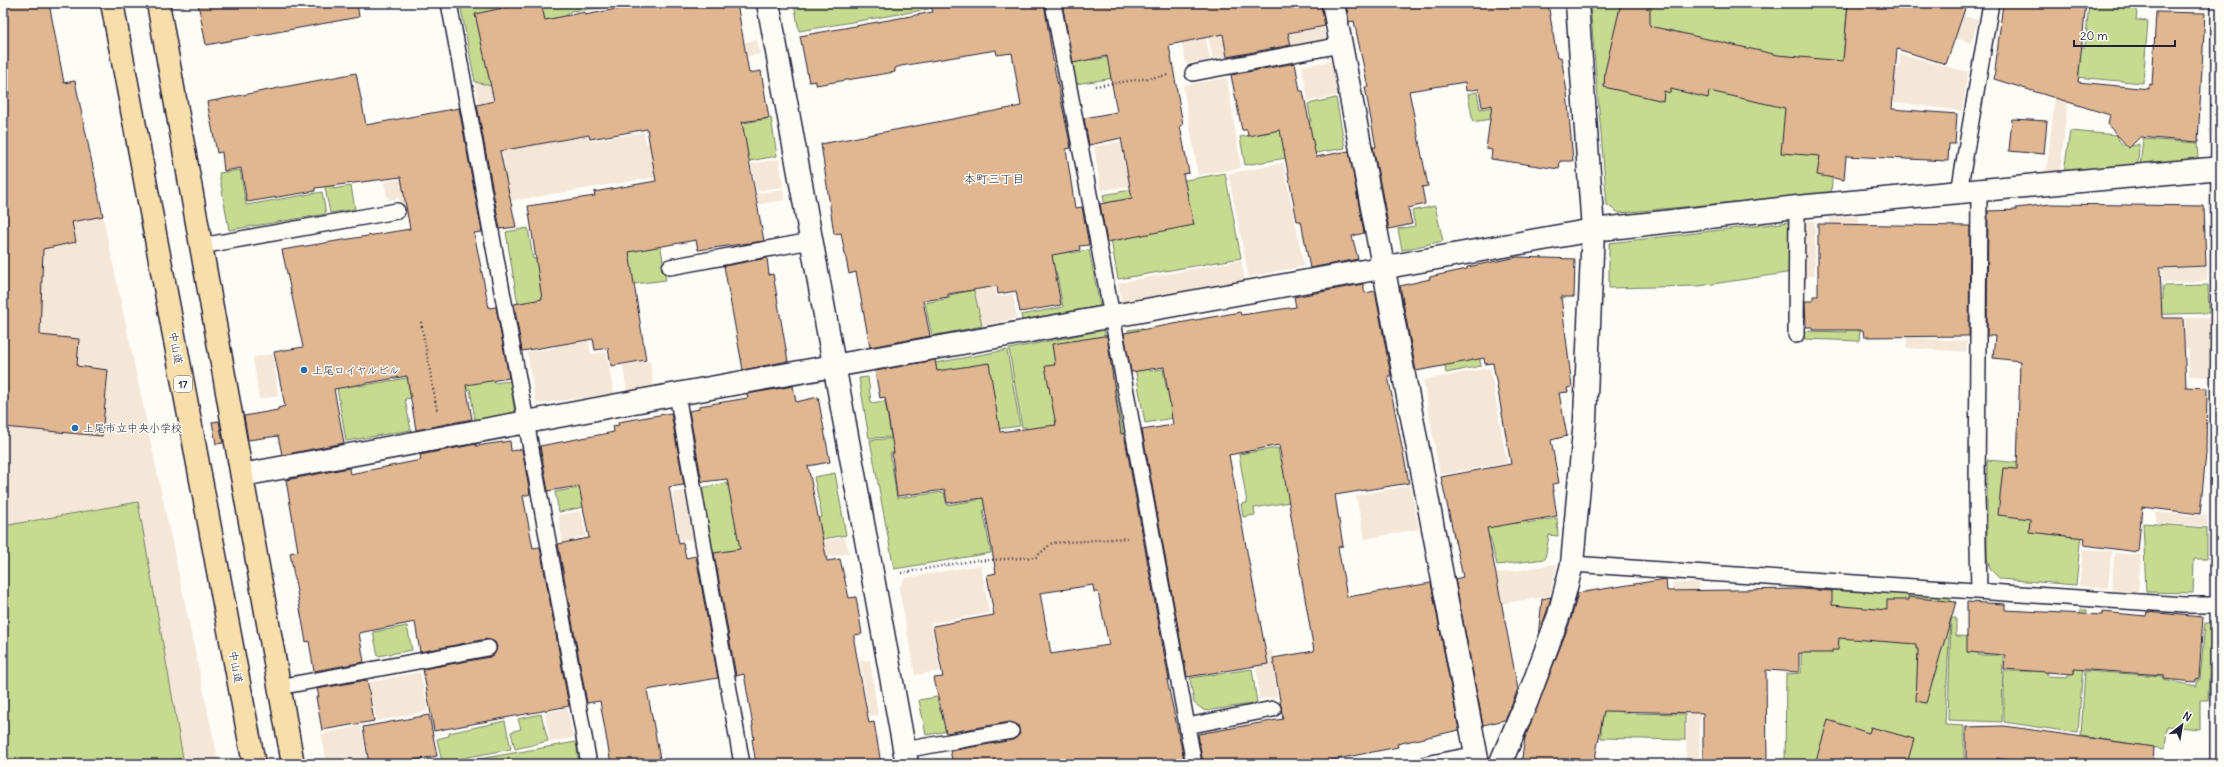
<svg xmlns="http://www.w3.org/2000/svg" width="2224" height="767" font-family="Delius,'Klee One',sans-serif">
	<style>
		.built { fill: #f5e7d8 }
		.green { fill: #c7db90; stroke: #747e66 }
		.building { fill: #e1b791; stroke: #22223b; fill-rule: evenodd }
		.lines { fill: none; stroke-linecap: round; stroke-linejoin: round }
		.lane-casing { stroke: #22223b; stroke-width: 18 }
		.street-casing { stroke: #22223b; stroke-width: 25 }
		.highway-casing { stroke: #22223b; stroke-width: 25 }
		.path { stroke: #22223b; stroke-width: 2.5; stroke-dasharray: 1 3; stroke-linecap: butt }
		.lane { stroke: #fdfcf7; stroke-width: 15 }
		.street { stroke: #fdfcf7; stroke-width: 22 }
		.highway { stroke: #f8deab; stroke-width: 22 }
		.poi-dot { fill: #1f6fb2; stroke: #fdfcf7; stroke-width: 1.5 }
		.labels { text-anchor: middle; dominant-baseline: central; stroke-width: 3; stroke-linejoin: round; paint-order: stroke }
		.shield { fill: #fdfcf7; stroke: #646373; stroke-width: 1 }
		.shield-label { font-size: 10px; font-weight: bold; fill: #22223b }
		.street-label { font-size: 11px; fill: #22223b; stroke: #fdfcf7 }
		.poi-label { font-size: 11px; fill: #22223b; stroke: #fdfcf7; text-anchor: start }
		.neighbourhood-label { font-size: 12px; fill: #22223b; stroke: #fdfcf7 }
	</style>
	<rect width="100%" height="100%" fill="#fdfcf7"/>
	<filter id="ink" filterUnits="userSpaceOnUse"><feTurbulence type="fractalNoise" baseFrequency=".025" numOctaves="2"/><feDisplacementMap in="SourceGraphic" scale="8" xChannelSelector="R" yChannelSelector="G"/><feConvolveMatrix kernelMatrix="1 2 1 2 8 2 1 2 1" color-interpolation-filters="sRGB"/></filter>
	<g filter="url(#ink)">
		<path class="built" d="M 1319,3 L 1326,39 L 1274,49 L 1272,37 L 1306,30 L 1305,22 Z
			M 2154,3 L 2205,3 L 2205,9 L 2154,9 Z
			M 1923,4 L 1978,20 L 1971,43 L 1917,26 Z
			M 1220,24 L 1222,36 L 1236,34 L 1240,54 L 1213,59 L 1206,27 Z
			M 1193,29 L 1195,41 L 1206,39 L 1210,60 L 1186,64 L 1180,32 Z
			M 757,40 L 760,54 L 719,62 L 716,47 Z
			M 2061,46 L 2074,47 L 2060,171 L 2046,174 Z
			M 1900,54 L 1968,72 L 1962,111 L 1887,101 L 1890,66 L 1899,67 Z
			M 1331,61 L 1337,96 L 1308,101 L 1302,66 Z
			M 561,74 L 562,90 L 478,104 L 475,83 L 490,87 Z
			M 1227,78 L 1241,168 L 1198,175 L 1183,85 Z
			M 74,80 L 219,764 L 3,764 L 3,92 Z
			M 542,113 L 547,143 L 589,136 L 590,141 L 644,132 L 646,143 L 669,139 L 675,174 L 498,203 L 492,172 L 505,169 L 497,120 Z
			M 1121,142 L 1125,167 L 1147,164 L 1151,183 L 1101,190 L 1094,146 Z
			M 779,159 L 783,187 L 756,191 L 752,164 Z
			M 1283,163 L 1304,266 L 1249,277 L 1228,174 Z
			M 423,175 L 430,213 L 403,218 L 399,198 L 388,200 L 384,182 Z
			M 783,189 L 785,200 L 693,216 L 691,205 Z
			M 1859,216 L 1860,260 L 1830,233 L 1830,217 Z
			M 1801,221 L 1815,221 L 1815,276 L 1802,276 Z
			M 1241,260 L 1245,280 L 1122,303 L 1118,283 Z
			M 2207,267 L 2207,281 L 2163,283 L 2162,269 Z
			M 991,268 L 997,297 L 1013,294 L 1017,318 L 982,326 L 975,289 Z
			M 2185,318 L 2210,318 L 2210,377 L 2189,376 L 2189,349 L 2185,348 Z
			M 588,336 L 591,354 L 606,352 L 614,394 L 536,404 L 527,352 L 555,348 L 554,341 Z
			M 1907,337 L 1967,341 L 1966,352 L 1906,348 Z
			M 273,354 L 278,396 L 259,399 L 253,357 Z
			M 650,361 L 654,388 L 627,393 L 623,365 Z
			M 1490,368 L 1507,463 L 1440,475 L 1423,380 Z
			M 1410,485 L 1419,529 L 1365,539 L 1356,496 Z
			M 684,491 L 693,539 L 680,541 L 672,493 Z
			M 581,511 L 586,536 L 573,539 L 576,557 L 568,572 L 558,515 Z
			M 2156,512 L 2207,516 L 2207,526 L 2156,523 Z
			M 845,537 L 849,553 L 793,564 L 789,547 Z
			M 2083,549 L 2111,551 L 2108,588 L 2079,586 Z
			M 2114,553 L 2141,555 L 2138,592 L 2112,590 Z
			M 1557,564 L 1550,596 L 1468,609 L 1463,579 Z
			M 981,565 L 989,613 L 931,623 L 940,671 L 915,675 L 899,588 L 905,578 Z
			M 1672,583 L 1699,583 L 1699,621 L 1672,621 Z
			M 1272,650 L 1277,697 L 1259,699 L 1255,652 Z
			M 870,660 L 878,715 L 869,716 L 860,661 Z
			M 420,672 L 428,711 L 377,721 L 372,699 L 363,700 L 360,684 Z
			M 1687,697 L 1700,697 L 1699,764 L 1686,764 Z
			M 567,708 L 573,738 L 550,742 L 545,713 Z
			M 361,726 L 368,764 L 327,764 L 321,734 Z"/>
		<path class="green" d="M 460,3 L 611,3 L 612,7 L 571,11 L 491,86 L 475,82 Z
			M 794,3 L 937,3 L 928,4 L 929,9 L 799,31 Z
			M 1590,3 L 1848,3 L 1831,193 L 1619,213 L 1607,205 Z
			M 2089,3 L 2138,3 L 2136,20 L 2148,21 L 2143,83 L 2075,77 L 2078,47 L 2085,47 Z
			M 1076,41 L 1090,54 L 1091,60 L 1117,56 L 1121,77 L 1075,84 L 1068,42 Z
			M 1477,92 L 1480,109 L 1517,103 L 1519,114 L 1473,122 L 1468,94 Z
			M 1336,98 L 1345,148 L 1245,165 L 1240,137 L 1271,132 L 1271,127 L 1311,121 L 1308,104 Z
			M 771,118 L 777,156 L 699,170 L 733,125 Z
			M 2070,131 L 2117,135 C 2119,146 2129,148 2139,144 L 2138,164 L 2064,172 Z
			M 2143,139 L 2197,143 L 2198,158 L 2140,166 Z
			M 328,160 L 333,189 L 351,186 L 355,209 L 330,213 L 320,162 Z
			M 240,170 L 246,205 L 322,192 L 326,214 L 229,230 L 219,173 Z
			M 1225,173 L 1241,258 L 1118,279 L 1103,195 Z
			M 1435,206 L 1443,241 L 1402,250 L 1398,229 L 1415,226 L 1412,211 Z
			M 1017,215 L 1070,249 L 1071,253 L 1089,250 L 1100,306 L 1022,320 L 1021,315 L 1063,307 L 1056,271 L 1013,279 Z
			M 1790,222 L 1793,272 L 1699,286 L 1609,288 L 1609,243 Z
			M 528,228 L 533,259 L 557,256 L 589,294 L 518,305 L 506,232 Z
			M 658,229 L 666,280 L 626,285 L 604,268 Z
			M 2208,285 L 2209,313 L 2100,316 L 2132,300 L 2163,299 L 2163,286 Z
			M 974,290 L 982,326 L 932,336 L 925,303 L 950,298 L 949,295 Z
			M 1142,328 L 1150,371 L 1163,369 L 1166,387 L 1188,383 L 1218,410 L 1145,423 L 1128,330 Z
			M 1474,328 L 1481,366 L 1446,373 L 1444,360 Z
			M 1846,329 L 1860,330 L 1859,341 L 1804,339 L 1804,331 L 1846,332 Z
			M 1104,330 L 1124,437 L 1029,448 L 1026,427 L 1022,427 L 1009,349 Z
			M 1007,350 L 1020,426 L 969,433 L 940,393 L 935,363 Z
			M 331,352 L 355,365 L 359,386 L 425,375 L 428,395 L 405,399 L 411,430 L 346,441 Z
			M 492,369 L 494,383 L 510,381 L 515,413 L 475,420 L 470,389 L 449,392 Z
			M 868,377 L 871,403 L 885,401 L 891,437 L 869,438 L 859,378 Z
			M 901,438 L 898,452 L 890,453 L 897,498 L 944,492 L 947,505 L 978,500 L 974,474 L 1010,506 L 983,510 L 991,553 L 894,569 L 870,440 Z
			M 1278,448 L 1280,460 L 1294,458 L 1301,500 L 1254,508 L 1255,515 L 1243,517 L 1241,504 L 1247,503 L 1239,454 Z
			M 1987,460 L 2087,469 L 2076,585 L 2000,579 L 1990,569 L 1987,558 Z
			M 835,473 L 846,535 L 788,545 L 791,564 L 718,577 L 701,488 L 728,483 L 801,521 L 822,517 L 814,477 Z
			M 611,482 L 614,501 L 559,512 L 555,492 Z
			M 138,502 L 183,758 L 150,764 L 3,764 L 3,526 Z
			M 1557,518 L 1558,536 L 1549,535 L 1545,559 L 1497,565 L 1490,537 L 1455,543 L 1453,532 L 1526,519 L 1527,523 Z
			M 2143,523 L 2207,528 L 2207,559 L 2194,559 L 2193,593 L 2146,592 Z
			M 1802,589 L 1951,596 L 1945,725 L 1964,726 L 1964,764 L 1785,764 L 1786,674 L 1801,673 Z
			M 2080,610 L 2087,610 L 2078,733 L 2004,722 L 2004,671 L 2034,671 L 2047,665 L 2047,676 L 2067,677 L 2068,675 L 2074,675 Z
			M 1951,618 L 1956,618 L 1956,636 L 1979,637 L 1978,655 L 1999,655 L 1999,653 L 2003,653 L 2002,722 L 1948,720 Z
			M 2205,623 L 2211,623 L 2208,700 L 2200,700 L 2200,729 L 2167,726 L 2165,749 L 2081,736 L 2085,671 L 2163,676 L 2163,680 L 2197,686 L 2197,680 L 2200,680 Z
			M 407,626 L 412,650 L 378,656 L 373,632 Z
			M 1252,669 L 1257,703 L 1205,711 L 1194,703 L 1190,678 Z
			M 937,697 L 940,712 L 949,709 L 985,724 L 926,735 L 919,700 Z
			M 1601,707 L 1623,707 L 1623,713 L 1685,714 L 1685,740 L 1601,738 Z
			M 541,714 L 548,741 L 515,749 L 511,732 L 521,729 L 518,719 Z
			M 505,721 L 511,749 L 442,762 L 437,739 L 449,736 L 449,733 Z
			M 576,742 L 579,764 L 451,764 Z"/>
		<path class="building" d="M 3,3 L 49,3 L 64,83 L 75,81 L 103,216 L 72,222 L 76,242 L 43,249 L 40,335 L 79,339 L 77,366 L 108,370 L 102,436 L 3,427 L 3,96 L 9,94 L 3,61 Z
			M 198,3 L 357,3 L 359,17 L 206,45 Z
			M 525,3 L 541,3 L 545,20 L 585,12 L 585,15 L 648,3 L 737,3 L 749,73 L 761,71 L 769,118 L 742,122 L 764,241 L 698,250 L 696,240 L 629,252 L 646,360 L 611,366 L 608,348 L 595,350 L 593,339 L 522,351 L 514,304 L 542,299 L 528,206 L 595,196 L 594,192 L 656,181 L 647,129 L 590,139 L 589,135 L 500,151 L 516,227 L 500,229 L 477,105 L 494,101 L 475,14 Z
			M 954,3 L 1044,3 L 1054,66 L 1071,148 L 1066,149 L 1075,208 L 1082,207 L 1089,245 L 1079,246 L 1080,250 L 1052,255 L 1061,305 L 1020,312 L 1016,291 L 998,294 L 997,286 L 948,294 L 948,297 L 923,301 L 930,336 L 870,347 L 856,272 L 849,274 L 841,233 L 834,234 L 821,144 L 1021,106 L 1012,53 L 997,55 L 996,50 L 901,66 L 895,68 L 895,72 L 816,85 L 816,81 L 809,82 L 800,36 L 933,12 L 931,7 Z
			M 1062,3 L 1321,3 L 1325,26 L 1288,33 L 1291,45 L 1227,57 L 1223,34 L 1169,45 L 1183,125 L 1180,126 L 1189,173 L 1183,174 L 1194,225 L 1107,242 L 1100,204 L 1132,198 L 1121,138 L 1089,145 L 1084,118 L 1117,112 L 1107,56 L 1073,63 Z
			M 1346,3 L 1548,3 L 1557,58 L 1561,57 L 1567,92 L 1573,161 L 1560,161 L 1559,169 L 1491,159 L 1492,150 L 1486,149 L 1492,105 L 1482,107 L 1479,89 L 1466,91 L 1465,82 L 1409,91 L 1428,186 L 1422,187 L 1425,204 L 1408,208 L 1412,224 L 1389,229 L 1373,147 L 1376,147 L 1365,87 L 1368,87 L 1354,21 L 1349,22 Z
			M 1621,3 L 1650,3 L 1650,26 L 1778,55 L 1843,61 L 1848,3 L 1967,3 L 1946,64 L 1897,49 L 1892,109 L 1957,114 L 1955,144 L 1949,144 L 1948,161 L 1846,156 L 1844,180 L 1817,175 L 1820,156 L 1781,153 L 1785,108 L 1709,91 L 1708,98 L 1671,89 L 1670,93 L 1664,91 L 1663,101 L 1604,87 L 1605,71 Z
			M 2003,3 L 2086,3 L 2078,82 L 2149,89 L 2149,84 L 2152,85 L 2156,12 L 2205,13 L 2198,142 L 2140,137 L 2129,148 L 2108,125 L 2110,115 L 1994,79 Z
			M 1295,63 L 1300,91 L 1303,91 L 1316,157 L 1349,151 L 1364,233 L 1352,236 L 1358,259 L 1310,268 L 1301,221 L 1297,221 L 1280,130 L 1248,136 L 1247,130 L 1242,130 L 1231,75 Z
			M 356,73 L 366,125 L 459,108 L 482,232 L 474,233 L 489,308 L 496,307 L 509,378 L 466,385 L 472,419 L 416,430 L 407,376 L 334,389 L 344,443 L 282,455 L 278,436 L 248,440 L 244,416 L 278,410 L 278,408 L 285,406 L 274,352 L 303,347 L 282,250 L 410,229 L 401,177 L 315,188 L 315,191 L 247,202 L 241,168 L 224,171 L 222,152 L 217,153 L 207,102 Z
			M 2012,119 L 2047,121 L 2044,154 L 2009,151 Z
			M 2051,204 L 2204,206 L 2206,266 L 2160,268 L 2162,318 L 2183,318 L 2186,387 L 2207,388 L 2206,454 L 2200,514 L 2142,507 L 2138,552 L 2084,545 L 2085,538 L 2029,532 L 2030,519 L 1998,515 L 2003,468 L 2017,469 L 2020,361 L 1993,358 L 1995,336 L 1987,336 L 1988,211 L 2016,210 L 2016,208 Z
			M 1818,224 L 1970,226 L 1969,336 L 1864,337 L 1863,330 L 1812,330 L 1812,327 L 1806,327 L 1805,301 L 1813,301 L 1813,296 L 1818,296 Z
			M 1518,257 L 1575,259 L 1574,297 L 1561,297 L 1572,387 L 1567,388 L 1568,392 L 1559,393 L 1567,436 L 1551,440 L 1559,483 L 1552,484 L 1557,516 L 1487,528 L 1518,689 L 1505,720 L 1483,725 L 1455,579 L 1463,577 L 1441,477 L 1511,464 L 1493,363 L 1485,364 L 1484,358 L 1416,371 L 1400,286 L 1430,279 L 1429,277 L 1467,269 L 1467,267 Z
			M 767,258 L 769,275 L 773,274 L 788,361 L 743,370 L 724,266 Z
			M 1363,284 L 1365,293 L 1375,291 L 1391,376 L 1388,376 L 1409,483 L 1335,495 L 1343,546 L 1338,547 L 1347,597 L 1431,583 L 1459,730 L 1397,744 L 1398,747 L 1312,764 L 1203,764 L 1198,734 L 1283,719 L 1273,658 L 1314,651 L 1279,445 L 1229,455 L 1268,664 L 1187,677 L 1142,430 L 1173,425 L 1164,367 L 1131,372 L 1124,333 L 1240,312 L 1241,315 L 1296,307 L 1294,297 Z
			M 1104,336 L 1107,336 L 1121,434 L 1124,433 L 1169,680 L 1167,680 L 1185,764 L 953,764 L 950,751 L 1013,740 L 1020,734 L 1018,725 L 1010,722 L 946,733 L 934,678 L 943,677 L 933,626 L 994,615 L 987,575 L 996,573 L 983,498 L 947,503 L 945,490 L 897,496 L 892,454 L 894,453 L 885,397 L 880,398 L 875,371 L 935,360 L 937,371 L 989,363 L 1000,432 L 1056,425 L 1045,366 L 1055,365 L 1052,344 ZM 1093,585 L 1094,592 L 1098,592 L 1109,645 L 1051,654 L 1040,593 Z
			M 793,386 L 796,402 L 818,397 L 830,462 L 808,466 L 827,561 L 840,559 L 849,598 L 856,597 L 862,634 L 854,635 L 854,641 L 869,723 L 874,722 L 881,764 L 756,764 L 752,739 L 754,739 L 752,726 L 753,726 L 744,674 L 736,676 L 714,553 L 740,549 L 727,479 L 702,482 L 689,411 L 699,409 L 699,406 L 748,398 L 747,394 Z
			M 671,413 L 684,485 L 669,487 L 679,544 L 683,543 L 686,558 L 696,556 L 718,678 L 647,690 L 661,764 L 611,764 L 600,701 L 587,703 L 558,544 L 589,538 L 579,486 L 548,491 L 540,446 L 614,432 L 613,426 L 619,425 L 618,422 Z
			M 219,421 L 223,443 L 216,444 L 212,422 Z
			M 510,441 L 511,451 L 522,449 L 530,494 L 523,496 L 533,548 L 540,547 L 569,706 L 434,731 L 423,669 L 490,657 L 494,655 L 497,647 L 495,642 L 486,639 L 420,652 L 415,622 L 359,633 L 364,662 L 314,671 L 309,641 L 306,642 L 290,553 L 298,551 L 286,480 L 349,468 L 350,474 L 421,460 L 420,455 L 476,444 L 476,446 Z
			M 1666,579 L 1667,591 L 1800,589 L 1832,591 L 1832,605 L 1887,610 L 1887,600 L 1908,600 L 1908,597 L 1956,602 L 1926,703 L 1916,701 L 1918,649 L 1916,649 L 1916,644 L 1839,638 L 1838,650 L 1832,650 L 1832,653 L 1799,653 L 1799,672 L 1766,670 L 1767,764 L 1703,764 L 1703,713 L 1604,711 L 1594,764 L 1521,764 L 1525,738 L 1571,619 L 1578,593 Z
			M 1551,597 L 1547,611 L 1538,637 L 1542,599 Z
			M 1967,602 L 2005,604 L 2005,610 L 2102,615 L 2102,612 L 2146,616 L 2147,612 L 2203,617 L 2199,678 L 2196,679 L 2195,682 L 2164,679 L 2164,675 L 2074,669 L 2074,674 L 2004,669 L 2005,655 L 1967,652 Z
			M 367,680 L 374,721 L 322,730 L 316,697 L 319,697 L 317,689 Z
			M 429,715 L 437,756 L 392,764 L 369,764 L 363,727 Z
			M 1828,720 L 1869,733 L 1871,727 L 1914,739 L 1907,764 L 1815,764 Z
			M 2004,726 L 2154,747 L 2153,764 L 2032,764 L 1997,758 L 1997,764 L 1966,764 L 1966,727 Z"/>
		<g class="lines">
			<g class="lane-casing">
				<path id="lane" d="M 449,3 L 589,764
					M 1053,3 L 1112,316 L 1194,764
					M 1193,73 L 1341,45
					M 1959,192 L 1991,3
					M 201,246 L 397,211
					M 670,267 L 811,241
					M 1796,335 L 1797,207
					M 677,394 L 742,764
					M 1572,564 L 2184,605 L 2221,605
					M 1979,590 L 1977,496 L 1979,191
					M 279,687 L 488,648
					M 1187,726 L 1273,709
					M 904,750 L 1011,731
					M 1426,764 L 1477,754
					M 2218,764 L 2219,3"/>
			</g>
			<g class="street-casing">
				<path id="street" d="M 768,3 L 907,764
					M 1333,3 L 1478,764
					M 242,475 L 677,394 L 1593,230 L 1797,207 L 2221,168
					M 1500,764 L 1527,701 L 1559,615 L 1572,564 L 1585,419 L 1593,230 L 1577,3"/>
			</g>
			<g class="highway-casing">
				<path id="highway" d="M 112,3 L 254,764
					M 158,3 L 293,764"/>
			</g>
			<path class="path" d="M 1095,86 L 1169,75
				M 421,322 L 437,410
				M 901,573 L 971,561 L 1036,557 L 1052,543 L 1127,538"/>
			<use href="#lane" class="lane"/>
			<use href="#street" class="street"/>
			<use href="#highway" class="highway"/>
		</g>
	</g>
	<g class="poi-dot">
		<circle cx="304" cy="370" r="4"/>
		<circle cx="75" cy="428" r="4"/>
	</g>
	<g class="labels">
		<rect class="shield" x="174" y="376" width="18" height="16" rx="3"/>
		<g class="shield-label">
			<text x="183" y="384">17</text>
		</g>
		<g class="street-label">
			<text transform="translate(176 348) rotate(79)">中山道</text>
			<text transform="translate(236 667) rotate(79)">中山道</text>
		</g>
		<g class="poi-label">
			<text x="312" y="370">上尾ロイヤルビル</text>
			<text x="83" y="428">上尾市立中央小学校</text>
		</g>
		<g class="neighbourhood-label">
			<text x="994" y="178">本町三丁目</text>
		</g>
	</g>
	<rect width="2224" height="767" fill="none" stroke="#fdfcf7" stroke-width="16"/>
	<rect x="8" y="8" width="2208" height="751" fill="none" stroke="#22223b" stroke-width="1.5" filter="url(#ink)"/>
	<g transform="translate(2182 725) rotate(31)" stroke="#fdfcf7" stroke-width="3" paint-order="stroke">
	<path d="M0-3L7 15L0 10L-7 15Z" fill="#22223b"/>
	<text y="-6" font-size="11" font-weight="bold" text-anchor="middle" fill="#22223b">N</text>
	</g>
	<path d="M2074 40v6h101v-6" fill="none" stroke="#22223b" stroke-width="2"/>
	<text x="2080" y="40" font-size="12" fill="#22223b" stroke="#fdfcf7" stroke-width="3" paint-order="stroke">20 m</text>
</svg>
